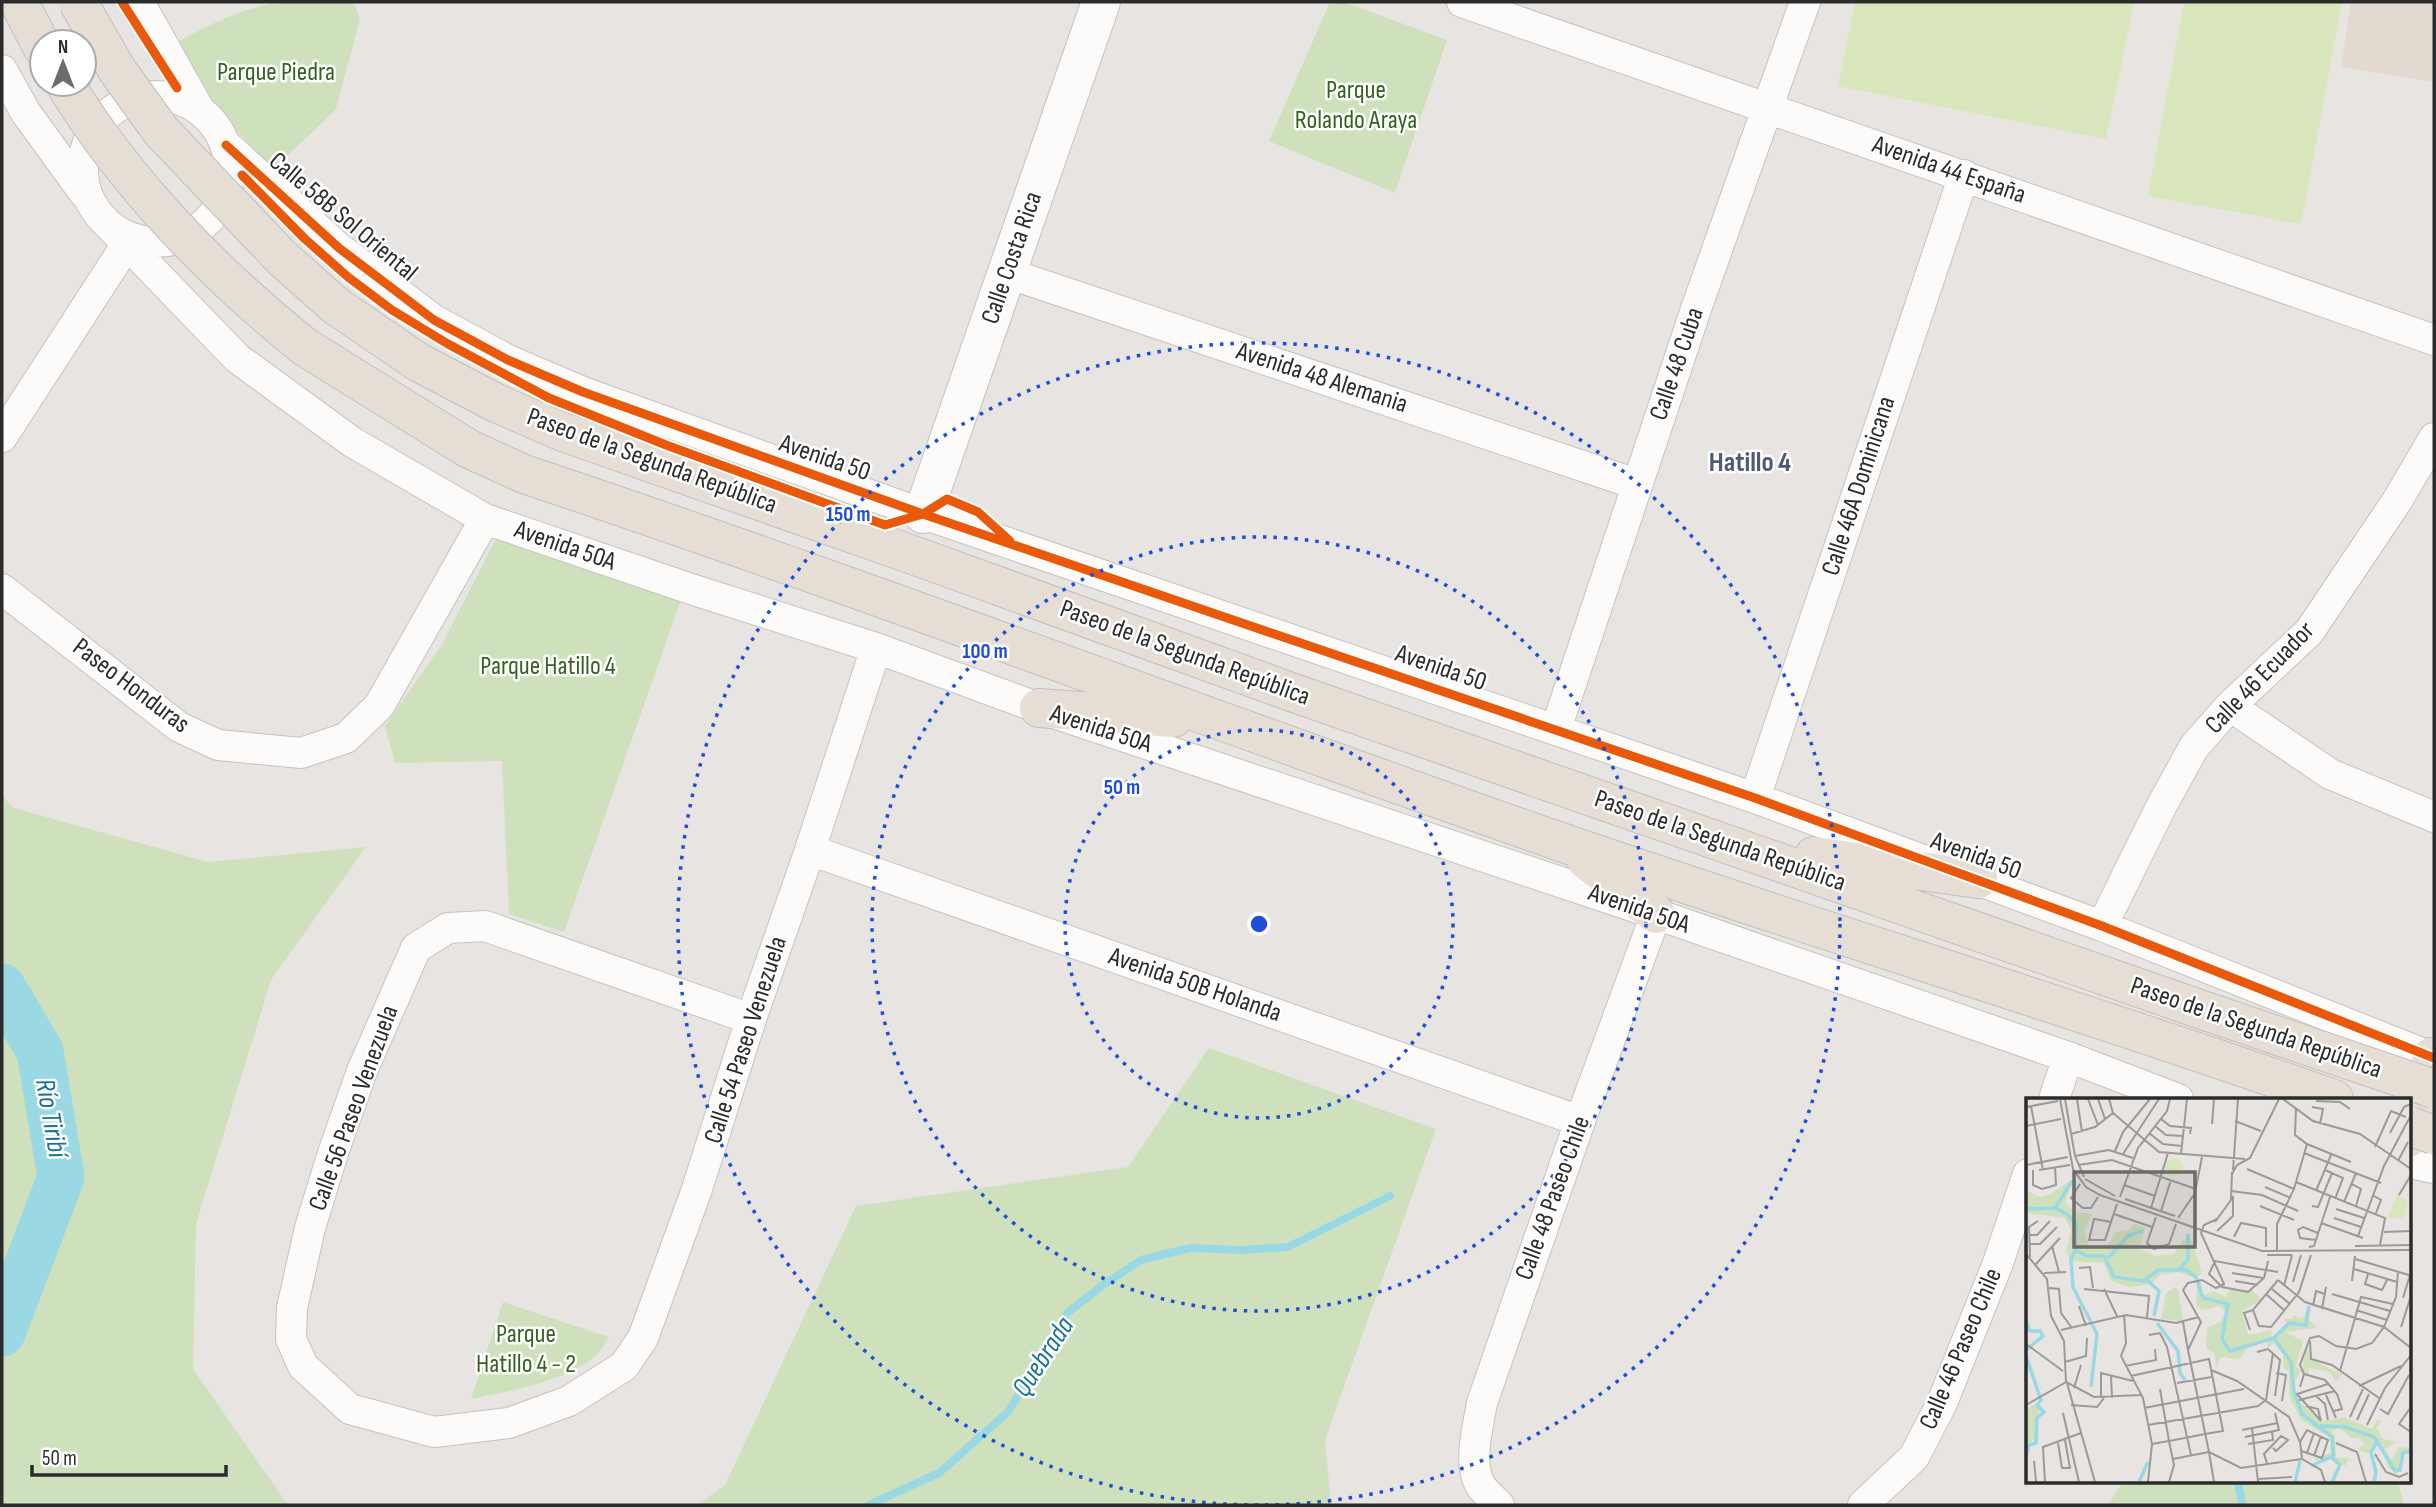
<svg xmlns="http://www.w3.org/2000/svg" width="2436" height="1507" font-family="'Sofia Sans Condensed',sans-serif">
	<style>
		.education { fill: #e2dad0 }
		.green { fill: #cfe1bc }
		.pitch { fill: #d9e5ba }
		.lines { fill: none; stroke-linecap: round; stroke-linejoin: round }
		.stream { stroke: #9ad8e4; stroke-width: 8 }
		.river { stroke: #9ad8e4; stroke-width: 47 }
		.minor-casing { stroke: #c4c3c3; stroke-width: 32 }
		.secondary-casing { stroke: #c4c3c3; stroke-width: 40 }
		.trunk-casing { stroke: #c0bfbe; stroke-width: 40 }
		.minor { stroke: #fcfbfa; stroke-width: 30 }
		.secondary { stroke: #fcfbfa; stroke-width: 38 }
		.trunk { stroke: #e6ded5; stroke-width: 38 }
		.trunk-bridge-casing { stroke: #c0bfbe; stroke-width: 40; stroke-linecap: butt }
		.trunk-bridge { stroke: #e6ded5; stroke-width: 38 }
		.cycleway-casing { stroke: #fff; stroke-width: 13 }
		.cycleway { stroke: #e8590c; stroke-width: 9 }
		.ring { fill: none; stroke: #1d4ed8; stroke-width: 3.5; stroke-dasharray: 3.5 7 }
		.labels { text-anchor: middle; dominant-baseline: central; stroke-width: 5; stroke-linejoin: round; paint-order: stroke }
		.park-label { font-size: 26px; fill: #346320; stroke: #fff }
		.street-label { font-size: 26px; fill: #2b2b2b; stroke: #fff }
		.neighbourhood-label { font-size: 28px; font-weight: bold; fill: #4e5a78; stroke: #fff }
		.water-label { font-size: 28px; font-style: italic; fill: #177492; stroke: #fff }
		.inset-river { fill: none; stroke: #9ad8e4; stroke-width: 3.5 }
		.inset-road { fill: none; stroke: #9c9a98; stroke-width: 2 }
		.view { fill: #6d6c6b; fill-opacity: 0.15; stroke: #6d6c6b; stroke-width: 3.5 }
		.inset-edge { fill: none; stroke: #2b2b2b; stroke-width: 3.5 }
		.centre { fill: #1d4ed8; stroke: #fff; stroke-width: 3.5 }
		.ring-label { font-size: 21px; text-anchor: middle; font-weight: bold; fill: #1d4ed8; stroke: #fff; stroke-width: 5; stroke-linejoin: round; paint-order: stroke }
	</style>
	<rect width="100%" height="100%" fill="#e8e4e1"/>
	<path class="education" d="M 2351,2 L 2434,2 L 2434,82 L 2341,67 Z"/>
	<path class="green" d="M 284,2 L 354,2 L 360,19 L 336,109 L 273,170 L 209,100 L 175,43 C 210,25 243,6 284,2 Z
		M 1330,2 L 1344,2 L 1447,40 L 1395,193 L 1269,141 Z
		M 498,535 L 681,600 L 564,932 L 509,914 L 502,761 L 395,763 L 385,726 L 441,646 Z
		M 2,796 L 14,808 L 208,862 L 366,847 L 271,980 L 196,1224 L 193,1369 L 288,1505 L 2,1505 Z
		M 1209,1048 L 1436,1129 L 1325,1440 L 1331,1505 L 697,1505 L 725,1485 L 856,1206 L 1128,1167 Z
		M 503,1302 L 609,1337 C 604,1345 600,1353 592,1359 C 558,1383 511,1391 471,1399 Z
		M 2123,1481 L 2398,1481 L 2404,1505 L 2108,1505 Z"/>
	<path class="pitch" d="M 1855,2 L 2134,2 L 2106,139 L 1838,86 Z
		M 2184,2 L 2342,2 L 2301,224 L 2148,196 Z"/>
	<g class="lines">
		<path class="stream" d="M 2238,1481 L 2242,1505
			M 869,1505 L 939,1473 L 1008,1412 L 1067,1313 L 1103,1285 L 1141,1260 L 1190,1248 L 1243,1250 L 1288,1247 L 1390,1196"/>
		<path class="river" d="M 2,987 L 40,1051 L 61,1177 L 2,1333"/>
		<g class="minor-casing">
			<path id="minor" d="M 139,2 L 199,109
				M 1462,2 L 2434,340
				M 2,70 L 26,113 L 85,194
				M83 169a73 73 0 1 1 146 0a73 73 0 1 1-146 0Z
				M 226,145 L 339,248 L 434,320 L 508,360 L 583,392 L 923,514 L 1755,798 L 2102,926 L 2434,1058
				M 104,220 L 237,358 L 352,442 L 485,519 L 694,590 L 876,648 L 1039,708 L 1656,914 L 2068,1057 L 2178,1099
				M 1007,273 L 1636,484
				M 2,437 L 127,244
				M 2,589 L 179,727 L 218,745 L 301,753 L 346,738 L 379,706 L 485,519
				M 2230,706 L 2330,774 L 2434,817
				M 1556,729 L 1696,309 L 1805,2
				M 1755,798 L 1964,175
				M 810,850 L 1580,1121
				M 2102,926 L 2162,805 L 2194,747 L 2230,706 L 2309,632 L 2397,501 L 2434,438
				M 751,1019 L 485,926 L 448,928 L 416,948 L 362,1071 L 333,1153 L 310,1228 L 292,1308 L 291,1339 L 303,1366 L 350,1409 L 434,1432 L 509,1423 L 569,1401 L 624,1366 L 643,1338 L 697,1189 L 751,1019 L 810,850 L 876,648
				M 2054,1099 L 2068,1057
				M 2410,1163 L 2434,1168
				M 1499,1505 C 1494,1500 1488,1495 1483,1489 C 1466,1467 1478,1428 1482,1403 L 1580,1121 L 1656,914
				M 1863,1505 L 1914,1457 L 1942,1403 L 1998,1263 L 2028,1174"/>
		</g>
		<g class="secondary-casing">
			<path id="secondary" d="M 923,514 L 1101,2"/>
		</g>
		<g class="trunk-casing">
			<path id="trunk" d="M 19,2 L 42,47
				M 336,306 L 418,362 L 496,403 L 563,432 L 910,554 L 1294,693 L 2208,1012
				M 305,347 L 469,449 L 524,474 C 871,590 1213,721 1558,841 C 1816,930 2077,1008 2334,1099
				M 1039,708 L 1173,718
				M 1814,856 L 1978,879
				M 1586,860 L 1656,914
				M 2410,1137 C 2414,1132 2421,1126 2424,1119 C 2433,1100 2433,1077 2431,1057"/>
		</g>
		<use href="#minor" class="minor"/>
		<use href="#secondary" class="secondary"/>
		<use href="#trunk" class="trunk"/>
		<g class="trunk-bridge-casing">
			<path id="trunk-bridge" d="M 78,2 L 117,70 L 161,131 L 282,258 L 336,306
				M 65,84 C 126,184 214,274 305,347
				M 2208,1012 L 2434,1089
				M 2410,1126 L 2434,1135"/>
		</g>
		<use href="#trunk-bridge" class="trunk-bridge"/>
		<g class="cycleway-casing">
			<path id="cycleway" d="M 122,2 L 177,88
				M 226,145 L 339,248 L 434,320 L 508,360 L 583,392 L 923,514 L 1755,798 L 2102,926 L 2434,1058
				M 242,175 L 305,239 L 348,277 L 392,310 L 448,344 L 549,398 L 666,445 L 885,525 L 923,514 L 947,499 L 978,512 L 1010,541"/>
		</g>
		<use href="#cycleway" class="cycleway"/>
	</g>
	<g class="ring">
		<circle cx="1259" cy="924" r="194"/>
		<circle cx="1259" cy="924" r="387"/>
		<circle cx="1259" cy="924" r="581"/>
	</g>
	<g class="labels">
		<g class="park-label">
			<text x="276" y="72">Parque Piedra</text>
			<text x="1356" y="90">Parque<tspan x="1356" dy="30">Rolando Araya</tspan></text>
			<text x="548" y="666">Parque Hatillo 4</text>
			<text x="526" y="1334">Parque<tspan x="526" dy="30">Hatillo 4 - 2</tspan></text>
		</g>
		<g class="street-label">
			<text transform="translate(1949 170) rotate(19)">Avenida 44 España</text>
			<text transform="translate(343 217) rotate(40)">Calle 58B Sol Oriental</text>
			<text transform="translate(1012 258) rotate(-71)">Calle Costa Rica</text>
			<text transform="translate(1677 364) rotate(-71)">Calle 48 Cuba</text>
			<text transform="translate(1322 378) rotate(18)">Avenida 48 Alemania</text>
			<text transform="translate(825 458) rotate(19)">Avenida 50</text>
			<text transform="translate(652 461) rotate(20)">Paseo de la Segunda República</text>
			<text transform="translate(1859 486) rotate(-72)">Calle 46A Dominicana</text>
			<text transform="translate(565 546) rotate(19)">Avenida 50A</text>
			<text transform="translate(1185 653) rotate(20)">Paseo de la Segunda República</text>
			<text transform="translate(1441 668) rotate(19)">Avenida 50</text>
			<text transform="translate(2260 678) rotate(-46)">Calle 46 Ecuador</text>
			<text transform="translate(131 686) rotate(37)">Paseo Honduras</text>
			<text transform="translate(1101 729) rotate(18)">Avenida 50A</text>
			<text transform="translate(1720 841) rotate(19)">Paseo de la Segunda República</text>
			<text transform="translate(1976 856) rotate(20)">Avenida 50</text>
			<text transform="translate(1639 909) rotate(19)">Avenida 50A</text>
			<text transform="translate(1195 985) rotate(19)">Avenida 50B Holanda</text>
			<text transform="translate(2256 1028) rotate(19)">Paseo de la Segunda República</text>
			<text transform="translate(746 1040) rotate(-72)">Calle 54 Paseo Venezuela</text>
			<text transform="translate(354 1108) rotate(-70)">Calle 56 Paseo Venezuela</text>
			<text transform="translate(1553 1198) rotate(-70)">Calle 48 Paseo Chile</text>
			<text transform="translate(1961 1349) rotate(-67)">Calle 46 Paseo Chile</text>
		</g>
		<g class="neighbourhood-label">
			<text x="1750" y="462">Hatillo 4</text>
		</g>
		<g class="water-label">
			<text transform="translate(51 1118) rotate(80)">Río Tiribí</text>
			<text transform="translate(1043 1357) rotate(-57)">Quebrada</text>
		</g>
	</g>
	<g transform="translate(2026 1098)">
		<rect width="385" height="385" fill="#e8e4e1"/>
		<path d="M 42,84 L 46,86 L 39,104 L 49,114 L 66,116 L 58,134 L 63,150 L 79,151 L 90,134 L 104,132 L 108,126 L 119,130 L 114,151 L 129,158 L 148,156 L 157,141 L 166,143 L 176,176 L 168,180 L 152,174 L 134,177 L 125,186 L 104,189 L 85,183 L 78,165 L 44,163 L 40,154 L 45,132 L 39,120 L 0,115 L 0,92 L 13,99 L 23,97 ZM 171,184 L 175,184 L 177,198 L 188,193 L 200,199 L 204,190 L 226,193 L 236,201 L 216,213 L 222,237 L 246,232 L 245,238 L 252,238 L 261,225 L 258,221 L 267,221 L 267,217 L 276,221 L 284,208 L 282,221 L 291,230 L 259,234 L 277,243 L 270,268 L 275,273 L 268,286 L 272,302 L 295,324 L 318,319 L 346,331 L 351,322 L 356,323 L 351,330 L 357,341 L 371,344 L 359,351 L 366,362 L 372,349 L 385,350 L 385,354 L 377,355 L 372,375 L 362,370 L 353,342 L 344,355 L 334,353 L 332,350 L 339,347 L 334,340 L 325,340 L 313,329 L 305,334 L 309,337 L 310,359 L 330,362 L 322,362 L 319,368 L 307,360 L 289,363 L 289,359 L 307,355 L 304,340 L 275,322 L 263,298 L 263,273 L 258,271 L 257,257 L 248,245 L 242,250 L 239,243 L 220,251 L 214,261 L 195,259 L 190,270 L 189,256 L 180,250 L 181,230 L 194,224 L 199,214 L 194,208 L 176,212 L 170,208 ZM 149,189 L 152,191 L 157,223 L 135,221 L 140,195 ZM 281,244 L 284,261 L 316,276 L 310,283 L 303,274 L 283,270 L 282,277 L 276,272 ZM 14,303 L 11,338 L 2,347 L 0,358 L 0,311 Z" fill="#cfe1bc"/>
		<path d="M139 69a9 9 0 1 1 18 0a9 9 0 1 1-18 0ZM 371,97 L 382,104 L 377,121 L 362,119 Z" fill="#d9e5ba"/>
		<path class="inset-river" d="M 29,110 L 46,83M 0,111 L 29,110 L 42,117 L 50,126 L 49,152 L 61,158 L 78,158 L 88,179 L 118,183 L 132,172 L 160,172 L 170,179 L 177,200 L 202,206 L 196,241 L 204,253 L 248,240 L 265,264 L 268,294 L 276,316 L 306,339 L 307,358 L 285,368M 49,152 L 45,162 L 47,189 L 71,236 L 65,289M 82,160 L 103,137 L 117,133M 154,171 L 162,161 L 162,136M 120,181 L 133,193 L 128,218M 0,222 L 4,233 L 14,233 L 17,238 L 0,252M 131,225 L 152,253 L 154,275 L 159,282M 248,240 L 263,225 L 280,227 L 283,208M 0,258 L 15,302 L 11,307 L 18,314 L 11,320 L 10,345 L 3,347 L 0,359M 294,328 L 320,329 L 348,339 L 369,373 L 374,372 L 377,355 L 385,353M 305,359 L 314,367 L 306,384M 113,384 L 122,364M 269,384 L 274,363M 348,384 L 350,374 L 345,355 L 352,341"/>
		<path class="inset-road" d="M 34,1 L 47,71 L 60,89 L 74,97 L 236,153 L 385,152M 39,1 L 49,58 L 58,79M 51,1 L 56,34M 62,1 L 72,27M 72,1 L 79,21M 83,1 L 87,15 L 133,54 L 219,61M 257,1 L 287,23 L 334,36 L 385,71M 290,3 L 314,4 L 324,11M 5,8 L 17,72M 0,9 L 32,3M 286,9 L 297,11 L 294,26M 270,10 L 269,37 L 281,46 L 325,64M 135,21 L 144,28 L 165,30 L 164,36M 209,23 L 235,33M 186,26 L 188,1M 0,28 L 35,21M 129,28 L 140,37 L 157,38M 123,35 L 137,46 L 156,48M 364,35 L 378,9 L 385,6M 45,36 L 69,29 L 87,15M 349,49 L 365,13 L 380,19M 89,53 L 97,34 L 124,1M 278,55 L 355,85M 97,56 L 133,1M 155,56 L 161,1M 49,58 L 83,52 L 107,60M 372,63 L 382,44M 0,67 L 42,59M 52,67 L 86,62 L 170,91M 221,71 L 268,91M 7,72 L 7,87 L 16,91 L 30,87 L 29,69M 13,72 L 44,67M 207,72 L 212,1M 299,72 L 317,80 L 309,101M 206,76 L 211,67 L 224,60 L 253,1M 59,81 L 89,98M 270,84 L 359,120 L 354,147M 54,86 L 45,100 L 57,110 L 65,110 L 72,99M 326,86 L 335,91 L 330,108M 98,87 L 129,98M 239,89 L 265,100M 205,93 L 236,97 L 272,113M 290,93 L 305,57M 346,97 L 355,102 L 350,115M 373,97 L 385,77M 94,99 L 112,50 L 141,13 L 144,1M 99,101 L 149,118M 318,104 L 330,75M 234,108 L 268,122M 286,108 L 292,109 L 306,75M 125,110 L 142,55M 310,111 L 338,120M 135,113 L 145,82M 88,116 L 126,129M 130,119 L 121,145 L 128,151 L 143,146 L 150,126M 152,120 L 169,95 L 176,59M 308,120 L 335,129M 191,121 L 178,127 L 175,135 L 198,186 L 190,190 L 176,182 L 162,185 L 157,192 L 175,224 L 162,252 L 183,354 L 215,370 L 276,361 L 295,372 L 299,384M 85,124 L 68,121 L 63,142 L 79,142 L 91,106M 189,124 L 205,102 L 206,74M 295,125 L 337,140M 191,133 L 207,118 L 207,98M 358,134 L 385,133M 3,137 L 11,137 L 24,123M 332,138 L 358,68 L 385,17M 208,139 L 215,125 L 240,130 L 240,149M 290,142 L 274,140 L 272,132 L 277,129 L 292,135M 3,146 L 14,146 L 31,129M 26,148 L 33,174M 329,148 L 385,147M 283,149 L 288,148 L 304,99M 251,152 L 251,126 L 268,91 L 281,46M 0,156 L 21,181 L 25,218 L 38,243 L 40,284 L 68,299 L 116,297M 241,157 L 266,157M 4,159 L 3,129 L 12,123M 329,161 L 383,177M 242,163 L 240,172 L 238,180 L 222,194 L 196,189 L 183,176 L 189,163 L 233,171 L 240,172 L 252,174M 10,166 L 34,140M 53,170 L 64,169 L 67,190M 328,171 L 371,184M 18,175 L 40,174M 206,175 L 237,180M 342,176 L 339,186 L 356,192 L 361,182M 252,182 L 279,204 L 358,229 L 385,250M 209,183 L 232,187M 326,183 L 329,158M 267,184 L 275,157M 258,188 L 266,157M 23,190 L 33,191 L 35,215 L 46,230M 58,191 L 123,198 L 121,219M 78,191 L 91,218M 246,191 L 264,206M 306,196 L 364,213M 241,197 L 259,213M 377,200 L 384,177M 53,208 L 60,228M 287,208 L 290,193 L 299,196M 296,211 L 300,189M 227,212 L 233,228 L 245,229 L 273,194 L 285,157M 330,212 L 361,222M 98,217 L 100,245 L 95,258 L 117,300 L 126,346 L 122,384M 157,224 L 162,252M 375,229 L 384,201M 35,232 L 100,217 L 150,225 L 173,219M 224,232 L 218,215 L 227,212 L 252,182M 123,237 L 134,235 L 141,249 L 165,357M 284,243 L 285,261 L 306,267 L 353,300M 0,246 L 37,273M 231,254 L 242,251 L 254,262 L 249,298M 39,264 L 60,258 L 61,240M 99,268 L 130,262 L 129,251M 185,272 L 211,283 L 263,319 L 274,344 L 276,361M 314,273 L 335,199 L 367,206M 250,275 L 260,277 L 256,303M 278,276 L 299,282 L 311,296 L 316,311 L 308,313M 85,277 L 86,300M 105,278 L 183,261 L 197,333 L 179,336M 41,285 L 69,384M 151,285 L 186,279M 333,288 L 375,268M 274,289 L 278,276 L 274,267 L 284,240 L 293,238 L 310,248 L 330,251 L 346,245 L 358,229 L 370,199 L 372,173M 48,290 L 55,267M 300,297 L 310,320M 290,298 L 299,306 L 302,322M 75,300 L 75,275 L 107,283M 240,302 L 247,255M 273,302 L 309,293M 0,307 L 40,284M 45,307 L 71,309 L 78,300M 280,308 L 292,311 L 295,323M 385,309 L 373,326 L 385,334M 118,310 L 218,291M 354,311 L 362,316 L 383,277M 37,315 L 53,384M 324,319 L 337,291M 331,322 L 343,296M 295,323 L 271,296 L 302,286M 122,327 L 232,308 L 240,302M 341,327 L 359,290 L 385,257M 226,330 L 232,384M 216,332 L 252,325M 219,339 L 253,332 L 249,315M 274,344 L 281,332 L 302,342 L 296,360 L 275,353M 32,345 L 36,370 L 44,370 L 39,342M 310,345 L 331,354 L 340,384M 126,346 L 143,343 L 134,291M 222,346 L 247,342 L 246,334M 281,355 L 288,335M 349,356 L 360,374 L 373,379 L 382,375M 288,358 L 295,338M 147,361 L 183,354 L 188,384M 8,363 L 10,384M 241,365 L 238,356 L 255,338 L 262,342 L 250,353 L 247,350M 232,381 L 266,379M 19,384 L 17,349 L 55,335M 143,384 L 148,367 L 143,343 L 179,336"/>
		<path class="view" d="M 48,74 L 169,74 L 169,149 L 48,149 Z"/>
		<rect width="385" height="385" class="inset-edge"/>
	</g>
	<circle cx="1259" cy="924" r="10" class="centre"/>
	<g class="ring-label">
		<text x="848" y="521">150 m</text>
		<text x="985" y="658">100 m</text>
		<text x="1122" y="794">50 m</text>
	</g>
	<rect width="2436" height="1507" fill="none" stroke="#2b2b2b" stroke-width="7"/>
	<g transform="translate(63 63)"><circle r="33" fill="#ffffff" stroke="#aaaaaa" stroke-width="2"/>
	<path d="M0-5L12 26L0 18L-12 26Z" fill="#6d6c6b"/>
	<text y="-10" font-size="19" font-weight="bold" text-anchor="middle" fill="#2b2b2b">N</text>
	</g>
	<path d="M32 1465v10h194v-10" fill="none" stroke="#2b2b2b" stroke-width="3.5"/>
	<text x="42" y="1465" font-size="21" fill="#2b2b2b" stroke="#ffffff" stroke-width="5" paint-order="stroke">50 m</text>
</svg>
